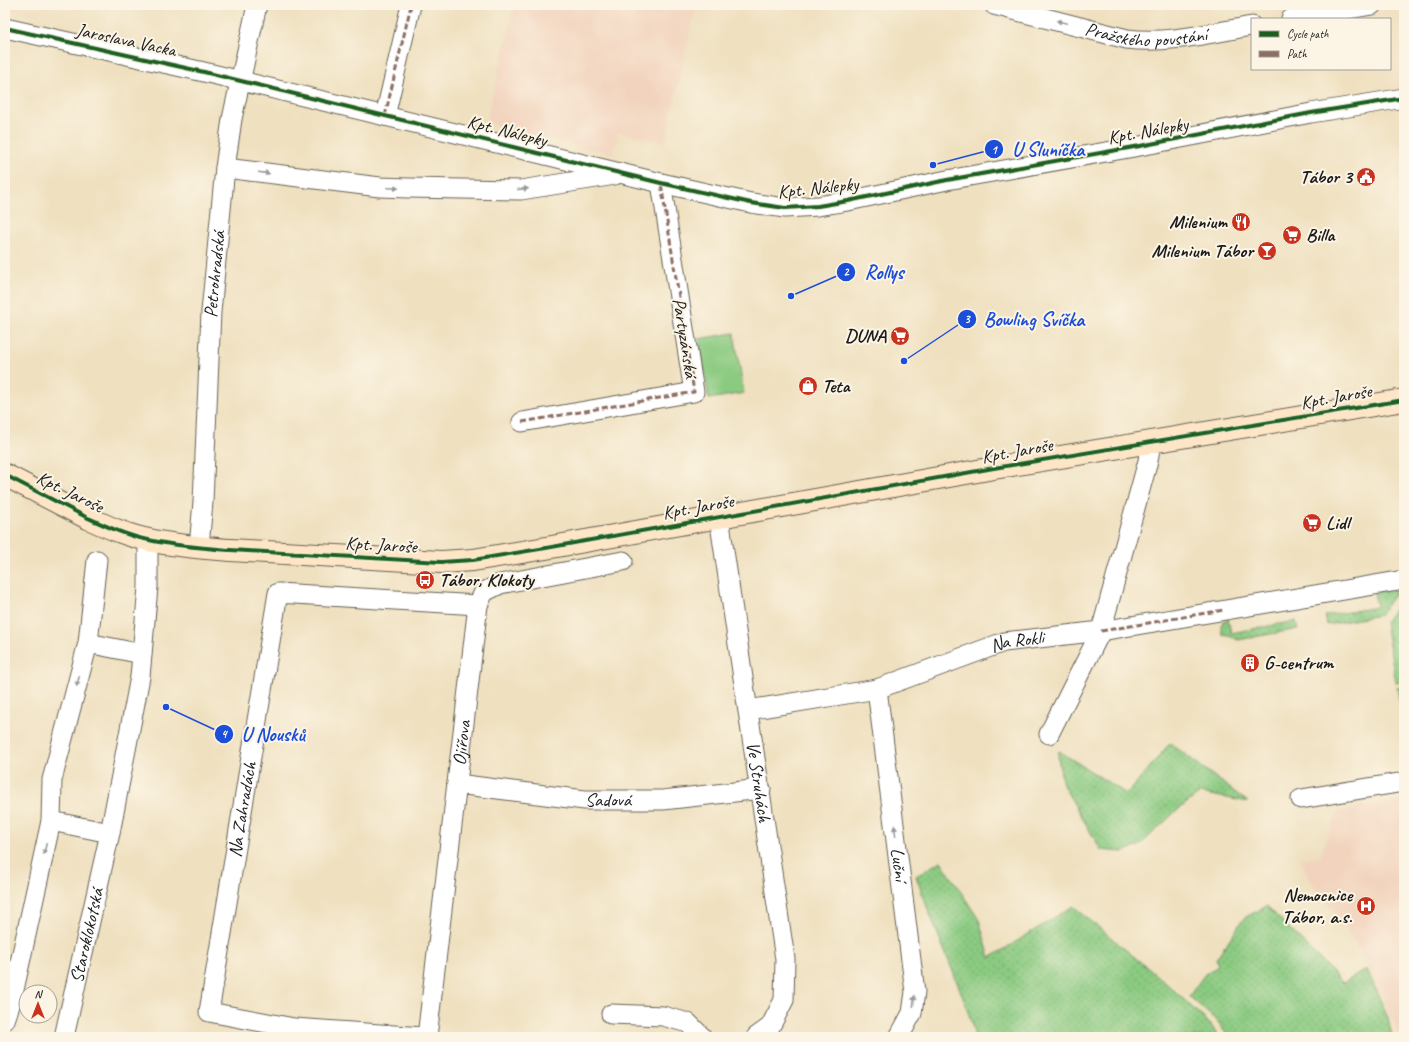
<svg xmlns="http://www.w3.org/2000/svg" width="1409" height="1042" font-family="Caveat,sans-serif">
	<style>
		.built { fill: #f2d4be }
		.grass { fill: url(#grass-dots); stroke: #54734e }
		.park { fill: #8bca81; stroke: #54734e }
		.lines { fill: none; stroke-linecap: round; stroke-linejoin: round }
		.street-casing { stroke: #666155; stroke-width: 21 }
		.secondary-casing { stroke: #666155; stroke-width: 24 }
		.street { stroke: #fff; stroke-width: 19 }
		.secondary { stroke: #fde5c5; stroke-width: 22 }
		.quiet { stroke: #8d6e63; stroke-width: 3; stroke-dasharray: 6 3; stroke-linecap: butt }
		.cycleway-casing { stroke: #fcf5e5; stroke-width: 6 }
		.cycleway { stroke: #1b5e20; stroke-width: 4 }
		.oneway { fill: #999 }
		.labels { text-anchor: middle; dominant-baseline: central; stroke-width: 4; stroke-linejoin: round; paint-order: stroke }
		.street-label { font-size: 19px; fill: #1c1c1c; stroke: #fcf5e5 }
		.poi-label { font-size: 19px; font-weight: bold; fill: #1c1c1c; stroke: #fcf5e5; text-anchor: end }
		.leader { fill: none; stroke: #1d4ed8; stroke-width: 1.5 }
		.callout-dot { fill: #1d4ed8; stroke: #fcf5e5; stroke-width: 1.5 }
		.mark-label { font-size: 12px; text-anchor: middle; font-weight: bold; fill: #fff }
		.callout-label { font-size: 20px; text-anchor: middle; font-weight: bold; fill: #1d4ed8; stroke: #fcf5e5; stroke-width: 4; stroke-linejoin: round; paint-order: stroke }
	</style>
	<defs>
		<pattern id="grass-dots" width="8" height="8" patternUnits="userSpaceOnUse"><rect width="8" height="8" fill="#8bca81"/><path d="M2 2h.1M6 6h.1" fill="none" stroke="#77ad6f" stroke-width="1.8" stroke-linecap="round"/></pattern>
	</defs>
	<rect width="100%" height="100%" fill="#fcf5e5"/>
	<filter id="ink" filterUnits="userSpaceOnUse"><feTurbulence type="fractalNoise" baseFrequency=".025" numOctaves="2"/><feDisplacementMap in="SourceGraphic" scale="8" xChannelSelector="R" yChannelSelector="G"/><feConvolveMatrix kernelMatrix="1 2 1 2 8 2 1 2 1" color-interpolation-filters="sRGB"/></filter>
	<filter id="wash" filterUnits="userSpaceOnUse"><feTurbulence type="fractalNoise" baseFrequency=".012" numOctaves="4" result="noise"/><feDisplacementMap in="SourceGraphic" scale="16" xChannelSelector="R" yChannelSelector="G"/><feGaussianBlur stdDeviation="0.9" result="paint"/><feColorMatrix in="noise" values="0 0 0 0 0 0 0 0 0 0 0 0 0 0 0 0 0 1.4 0 .05"/><feComposite in="paint" operator="in"/></filter>
	<g filter="url(#wash)">
		<rect width="100%" height="100%" fill="#efe0bf"/>
		<path class="built" d="M 515,5 L 696,5 L 665,142 L 618,132 L 613,154 L 486,123 Z
			M 1404,799 L 1404,1037 L 1399,1037 L 1366,961 L 1341,920 L 1317,892 L 1310,880 L 1300,859 L 1320,855 L 1338,812 Z"/>
		<path class="grass" d="M 1385,590 L 1396,592 L 1380,615 L 1327,625 L 1325,616 L 1377,607 L 1374,592 Z
			M 1403,597 L 1404,599 L 1404,615 L 1395,617 L 1404,668 L 1404,681 L 1396,683 L 1385,622 Z
			M 1228,618 L 1231,633 L 1296,621 L 1298,629 L 1238,640 L 1229,635 L 1222,634 L 1221,625 L 1224,621 Z
			M 1404,687 L 1404,722 L 1397,688 Z
			M 1170,743 L 1248,802 L 1200,793 L 1175,812 L 1139,846 L 1122,852 L 1101,850 L 1063,785 L 1058,757 L 1059,751 L 1125,793 L 1131,790 Z
			M 941,861 L 979,920 L 990,958 L 1073,906 L 1167,984 L 1211,1025 L 1218,1037 L 975,1037 C 971,1018 964,1000 957,982 C 943,946 928,912 916,876 Z
			M 1267,906 L 1343,983 L 1367,969 L 1388,1018 L 1392,1037 L 1228,1037 L 1219,1023 L 1189,996 L 1205,974 L 1218,966 L 1216,959 L 1244,918 Z"/>
		<path class="park" d="M 734,333 L 744,393 L 709,399 L 699,339 Z"/>
	</g>
	<g filter="url(#ink)">
		<g class="lines">
			<g class="street-casing">
				<g id="street">
					<path id="s1" d="M 994,5 L 1127,39 C 1169,44 1210,33 1252,26"/>
					<path d="M 1291,19 L 1372,5"/>
					<path d="M 5,28 L 204,72 L 661,183 L 751,203 L 785,208 L 818,206 L 848,201 L 947,180 L 1140,146 L 1311,113 L 1404,98"/>
					<path d="M 385,116 L 411,5"/>
					<path d="M 225,168 L 380,187 L 408,188 L 521,190 L 615,175"/>
					<path d="M 522,422 L 694,392 L 661,183"/>
					<path id="s2" d="M 719,517 L 785,959 L 784,1000 L 770,1027 L 756,1037"/>
					<path id="s3" d="M 199,547 L 203,502 L 211,312 L 225,168 L 232,119 L 257,5"/>
					<path d="M 88,643 L 142,654"/>
					<path id="s4" d="M 877,689 L 915,992 L 912,1013 L 899,1037"/>
					<path id="s5" d="M 748,710 L 877,689 L 1004,642 L 1101,631 L 1404,580"/>
					<path d="M 1049,734 L 1101,631 L 1148,461 L 1151,442"/>
					<path id="s6" d="M 457,784 L 585,800 L 663,800 L 761,789"/>
					<path d="M 1301,799 L 1404,782"/>
					<path d="M 51,821 L 110,833"/>
					<path d="M 611,1014 L 663,1016 L 688,1023 L 702,1037"/>
					<path d="M 5,1020 L 12,999 L 51,821 L 52,780 L 88,643 L 97,560"/>
					<path id="s7" d="M 64,1037 L 110,833 L 140,677 L 148,587 L 148,540"/>
					<path id="s8" d="M 423,1037 L 294,1028 L 209,1012 L 278,593 L 478,605"/>
					<path id="s9" d="M 427,1037 L 478,605 L 484,592 L 500,584 L 623,561"/>
				</g>
			</g>
			<g class="secondary-casing">
				<path id="secondary" d="M 5,475 C 32,489 59,503 86,517 C 106,526 127,536 149,540 C 175,546 203,548 230,550 L 441,562 L 473,560 L 546,548 L 994,468 L 1404,400"/>
			</g>
			<use href="#street" class="street"/>
			<use href="#secondary" class="secondary"/>
			<path class="quiet" d="M 385,116 L 411,5
				M 522,422 L 694,392 L 661,183
				M 1101,631 L 1224,610"/>
			<g class="cycleway-casing">
				<path id="cycleway" d="M 5,28 L 204,72 L 661,183 L 751,203 L 785,208 L 818,206 L 848,201 L 947,180 L 1140,146 L 1311,113 L 1404,98
					M 5,475 C 32,489 59,503 86,517 C 106,526 127,536 149,540 C 175,546 203,548 230,550 L 441,562 L 473,560 L 546,548 L 994,468 L 1404,400"/>
			</g>
			<use href="#cycleway" class="cycleway"/>
		</g>
		<defs><path id="oneway-solid" d="M-6-.8H1V-3.2L6.5 0L1 3.2V.8H-6Z"/></defs>
		<g class="oneway">
			<use href="#oneway-solid" transform="translate(1062 22) rotate(-166)"/>
			<use href="#oneway-solid" transform="translate(264 173) rotate(7)"/>
			<use href="#oneway-solid" transform="translate(393 188) rotate(2)"/>
			<use href="#oneway-solid" transform="translate(523 189) rotate(-5)"/>
			<use href="#oneway-solid" transform="translate(78 681) rotate(105)"/>
			<use href="#oneway-solid" transform="translate(895 831) rotate(-97)"/>
			<use href="#oneway-solid" transform="translate(45 849) rotate(103)"/>
			<use href="#oneway-solid" transform="translate(914 1001) rotate(-83)"/>
		</g>
	</g>
	<defs>
		<g id="civic-disc" transform="scale(1)"><circle r="9.5" fill="#c8321e" stroke="#fcf5e5"/><path d="M-.6-6.5H3V-4.5H.6V-3L4-1V1h2V6H-6V1h2V-1L-.6-3ZM-1.2 2.5V6h2.4V2.5Z" fill="#fff"/></g>
		<g id="restaurant-disc" transform="scale(1)"><circle r="9.5" fill="#c8321e" stroke="#fcf5e5"/><path d="M-5-6h1v4h1v-4h1v4h1v-4h1v5L-1.5 .5V6h-2V.5L-5-1ZM5-6V6H3V1.5H1.5Q1.5-4 5-6Z" fill="#fff"/></g>
		<g id="supermarket-disc" transform="scale(1)"><circle r="9.5" fill="#c8321e" stroke="#fcf5e5"/><path d="M-6-5.5h2.5l.6 2H6L4.5 2H-2.5L-4.4-4H-6ZM-1.5 3.2a1.3 1.3 0 1 0 .1 0ZM3 3.2a1.3 1.3 0 1 0 .1 0Z" fill="#fff"/></g>
		<g id="bar-disc" transform="scale(1)"><circle r="9.5" fill="#c8321e" stroke="#fcf5e5"/><path d="M-6-5H6L.8 .8V4.5H3.5V6h-7V4.5H-.8V.8Z" fill="#fff"/></g>
		<g id="shop-disc" transform="scale(1)"><circle r="9.5" fill="#c8321e" stroke="#fcf5e5"/><path d="M-5-2.5h2.3a2.7 3.5 0 0 1 5.4 0H5L5.5 6h-11ZM-1.5-2.5h3a1.5 2.3 0 0 0-3 0Z" fill="#fff"/></g>
		<g id="bus-disc" transform="scale(1)"><circle r="9.5" fill="#c8321e" stroke="#fcf5e5"/><path d="M-5-6H5V4H4V6H2V4H-2V6H-4V4H-5ZM-3.5-4V0h7V-4ZM-3.5 1.2v1.5H-2V1.2ZM2 1.2v1.5H3.5V1.2Z" fill="#fff"/></g>
		<g id="building-disc" transform="scale(1)"><circle r="9.5" fill="#c8321e" stroke="#fcf5e5"/><path d="M-4-6H4V6H1V3H-1V6H-4ZM-2.5-4.3h1.7v1.8h-1.7ZM.8-4.3h1.7v1.8H.8ZM-2.5-1h1.7V.8h-1.7ZM.8-1h1.7V.8H.8Z" fill="#fff"/></g>
		<g id="hospital-disc" transform="scale(1)"><circle r="9.5" fill="#c8321e" stroke="#fcf5e5"/><path d="M-5-5h3v3.5h4V-5h3V5h-3V1.5h-4V5h-3Z" fill="#fff"/></g>
	</defs>
	<g fill-rule="evenodd">
		<use href="#civic-disc" x="1366" y="177"/>
		<use href="#restaurant-disc" x="1241" y="222"/>
		<use href="#supermarket-disc" x="1292" y="235"/>
		<use href="#bar-disc" x="1267" y="251"/>
		<use href="#supermarket-disc" x="900" y="336"/>
		<use href="#shop-disc" x="808" y="386"/>
		<use href="#supermarket-disc" x="1312" y="523"/>
		<use href="#bus-disc" x="425" y="580"/>
		<use href="#building-disc" x="1250" y="663"/>
		<use href="#hospital-disc" x="1366" y="906"/>
	</g>
	<g class="labels">
		<g class="street-label">
			<text stroke="none"><textPath href="#s1" startOffset="156">Pražského povstání</textPath></text>
			<text transform="translate(126 40) rotate(12)">Jaroslava Vacka</text>
			<text transform="translate(507 131) rotate(14)">Kpt. Nálepky</text>
			<text transform="translate(1148 131) rotate(-10)">Kpt. Nálepky</text>
			<text transform="translate(818 188) rotate(-6)">Kpt. Nálepky</text>
			<text stroke="none"><textPath href="#s3" startOffset="273">Petrohradská</textPath></text>
			<text transform="translate(685 338) rotate(81)">Partyzánská</text>
			<text transform="translate(1336 397) rotate(-10)">Kpt. Jaroše</text>
			<text transform="translate(1017 451) rotate(-10)">Kpt. Jaroše</text>
			<text transform="translate(70 492) rotate(26)">Kpt. Jaroše</text>
			<text transform="translate(698 507) rotate(-10)">Kpt. Jaroše</text>
			<text transform="translate(381 545) rotate(3)">Kpt. Jaroše</text>
			<text stroke="none"><textPath href="#s5" startOffset="279">Na Rokli</textPath></text>
			<text stroke="none"><textPath href="#s9" startOffset="296">Ojířova</textPath></text>
			<text stroke="none"><textPath href="#s2" startOffset="268">Ve Struhách</textPath></text>
			<text stroke="none"><textPath href="#s6" startOffset="152">Sadová</textPath></text>
			<text stroke="none"><textPath href="#s8" startOffset="421">Na Zahradách</textPath></text>
			<text stroke="none"><textPath href="#s4" startOffset="177">Luční</textPath></text>
			<text stroke="none"><textPath href="#s7" startOffset="104">Staroklokotská</textPath></text>
		</g>
		<g class="poi-label">
			<text x="1352" y="177">Tábor 3</text>
			<text x="1227" y="222">Milenium</text>
			<text x="1306" y="235" text-anchor="start">Billa</text>
			<text x="1253" y="251">Milenium Tábor</text>
			<text x="886" y="336">DUNA</text>
			<text x="822" y="386" text-anchor="start">Teta</text>
			<text x="1326" y="523" text-anchor="start">Lidl</text>
			<text x="439" y="580" text-anchor="start">Tábor, Klokoty</text>
			<text x="1264" y="663" text-anchor="start">G-centrum</text>
			<text x="1352" y="895">Nemocnice<tspan x="1352" dy="22">Tábor, a.s.</tspan></text>
		</g>
	</g>
	<path class="leader" d="M933 165L994 149M791 296L846 272M904 361L967 319M166 707L224 734"/>
	<g class="callout-dot">
		<circle cx="933" cy="165" r="4"/>
		<circle cx="791" cy="296" r="4"/>
		<circle cx="904" cy="361" r="4"/>
		<circle cx="166" cy="707" r="4"/>
		<circle cx="994" cy="149" r="10"/>
		<circle cx="846" cy="272" r="10"/>
		<circle cx="967" cy="319" r="10"/>
		<circle cx="224" cy="734" r="10"/>
	</g>
	<g class="mark-label">
		<text x="994" y="154">1</text>
		<text x="846" y="276">2</text>
		<text x="967" y="323">3</text>
		<text x="224" y="738">4</text>
	</g>
	<g class="callout-label">
		<text x="1048" y="156">U Sluníčka</text>
		<text x="884" y="279">Rollys</text>
		<text x="1034" y="326">Bowling Svíčka</text>
		<text x="273" y="741">U Nousků</text>
	</g>
	<rect width="1409" height="1042" fill="none" stroke="#fcf5e5" stroke-width="20"/>
	<rect x="1251" y="18" width="140" height="52" fill="#fcf5e5" stroke="#a29e95"/>
	<rect x="1259" y="31" width="20" height="6" fill="#1b5e20" stroke="#a29e95"/>
	<text x="1287" y="38" font-size="12" fill="#1c1c1c">Cycle path</text>
	<rect x="1259" y="51" width="20" height="6" fill="#8d6e63" stroke="#a29e95"/>
	<text x="1287" y="58" font-size="12" fill="#1c1c1c">Path</text>
	<g transform="translate(38 1004)"><circle r="19" fill="#fcf5e5" stroke="#a29e95"/>
	<path d="M0-3L7 15L0 10L-7 15Z" fill="#c8321e"/>
	<text y="-6" font-size="11" font-weight="bold" text-anchor="middle" fill="#1c1c1c">N</text>
	</g>
</svg>
